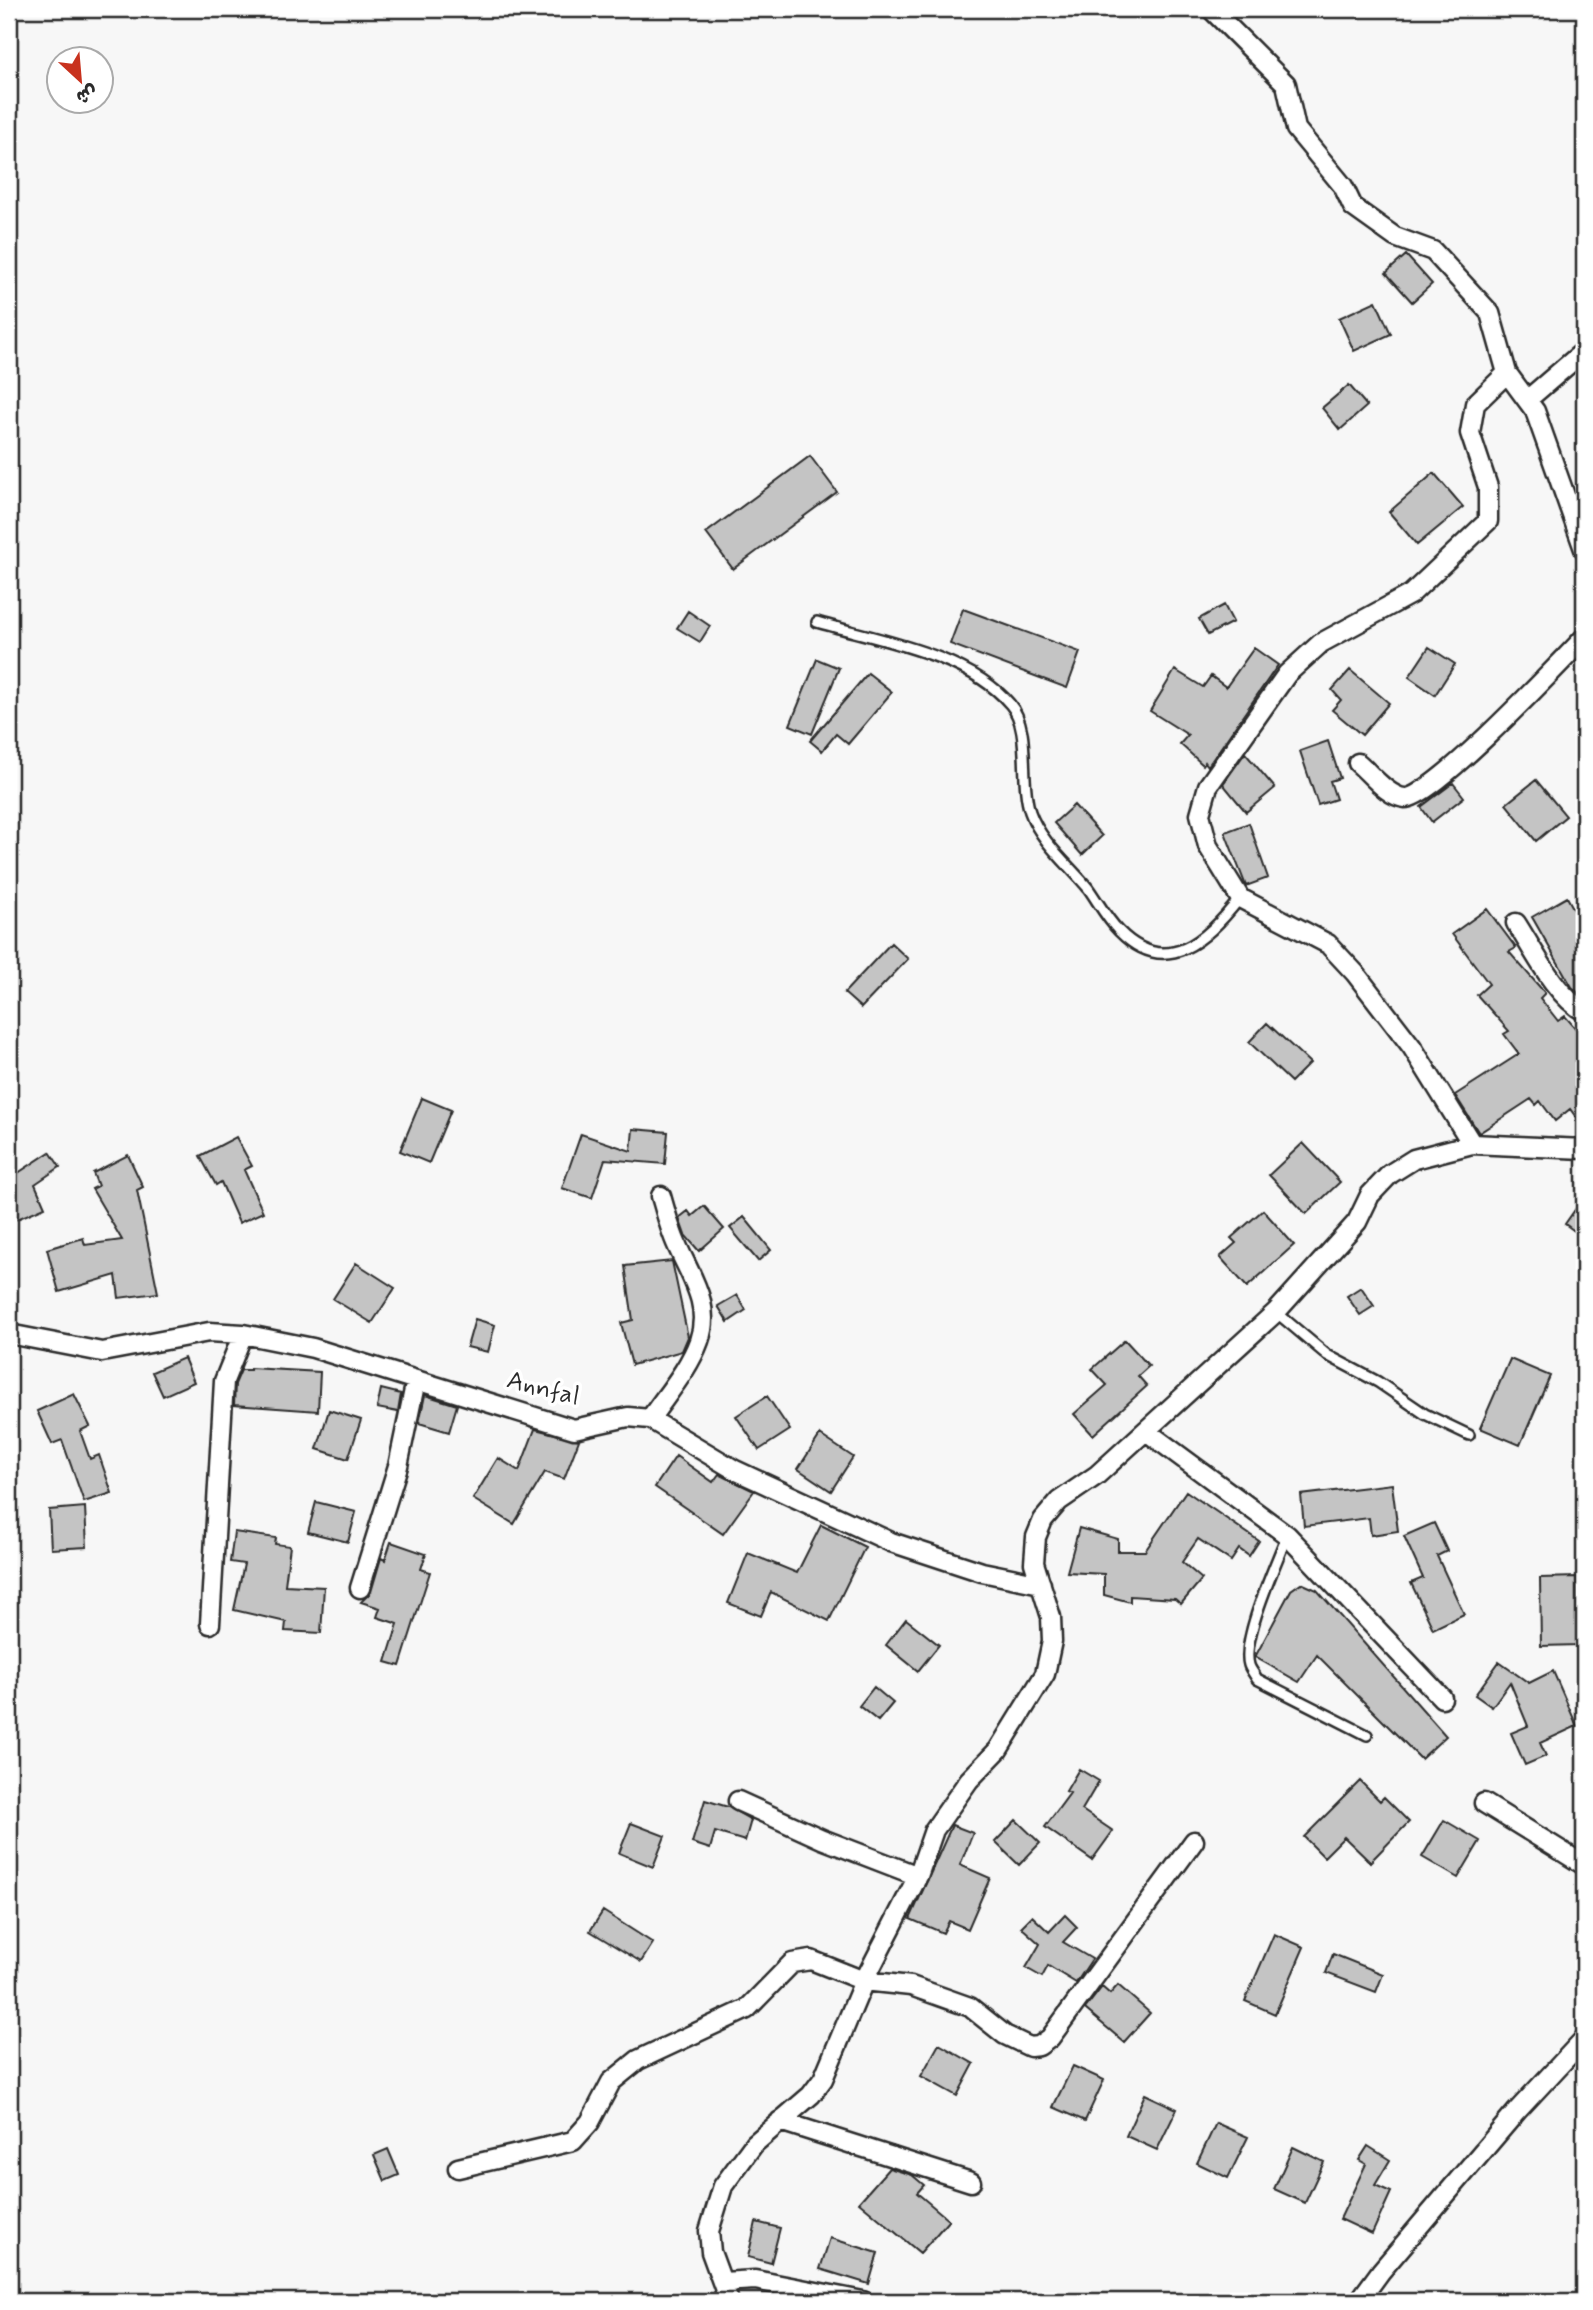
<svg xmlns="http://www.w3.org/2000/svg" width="1593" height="2310" font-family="Mynerve,'Playpen Sans Arabic',sans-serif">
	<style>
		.building { fill: #c4c4c4; stroke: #2b2b2b; stroke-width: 2 }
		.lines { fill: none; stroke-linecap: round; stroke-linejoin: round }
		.service-casing { stroke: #2b2b2b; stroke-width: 14 }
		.minor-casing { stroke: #2b2b2b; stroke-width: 23 }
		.service { stroke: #fff; stroke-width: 9 }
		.minor { stroke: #fff; stroke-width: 18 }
		.labels { text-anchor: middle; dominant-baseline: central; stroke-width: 7; stroke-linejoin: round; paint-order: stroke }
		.street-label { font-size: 26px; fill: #2b2b2b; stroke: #fff }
	</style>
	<rect width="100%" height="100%" fill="#f7f7f7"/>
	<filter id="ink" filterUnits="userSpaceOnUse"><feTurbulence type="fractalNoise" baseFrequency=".0143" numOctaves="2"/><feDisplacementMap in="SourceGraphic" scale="14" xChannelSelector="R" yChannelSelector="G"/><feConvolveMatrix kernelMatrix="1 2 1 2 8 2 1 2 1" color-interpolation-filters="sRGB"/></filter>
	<g filter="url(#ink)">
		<path class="building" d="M 1406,255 L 1432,284 L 1412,302 L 1386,273 Z
			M 1376,301 L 1391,334 L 1354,351 L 1339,318 Z
			M 1349,385 L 1367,406 L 1340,430 L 1322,408 Z
			M 810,456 L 837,492 L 733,569 L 706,533 Z
			M 1434,473 L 1463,507 L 1417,545 L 1389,512 Z
			M 1224,605 L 1233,622 L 1208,635 L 1199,619 Z
			M 963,609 L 1080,652 L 1067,688 L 950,644 Z
			M 688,611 L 710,626 L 700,642 L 677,628 Z
			M 1429,647 L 1455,664 L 1435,695 L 1409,677 Z
			M 1254,648 L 1278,665 L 1208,766 L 1205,762 L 1203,765 L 1180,744 L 1188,735 L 1150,711 L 1175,670 L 1203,687 L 1211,676 L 1226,687 Z
			M 817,659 L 839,668 L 812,734 L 790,725 Z
			M 1350,670 L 1389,703 L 1362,735 L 1332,710 L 1341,700 L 1332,690 Z
			M 868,673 L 892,692 L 848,744 L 836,734 L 822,751 L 810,741 Z
			M 1328,741 L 1340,778 L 1330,781 L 1336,799 L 1318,805 L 1300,751 Z
			M 1245,753 L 1275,788 L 1246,812 L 1223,784 Z
			M 1536,780 L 1566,816 L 1536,841 L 1506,804 Z
			M 1453,783 L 1464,797 L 1432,822 L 1421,807 Z
			M 1074,805 L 1102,836 L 1082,855 L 1054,823 Z
			M 1249,823 L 1268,878 L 1246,886 L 1225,832 Z
			M 1567,897 L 1584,928 L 1584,998 L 1572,987 L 1532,917 Z
			M 1487,909 L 1516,948 L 1509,952 L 1545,993 L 1540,998 L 1558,1021 L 1565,1016 L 1584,1038 L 1584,1128 L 1570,1109 L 1555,1121 L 1540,1101 L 1536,1105 L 1531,1099 L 1479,1133 L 1455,1095 L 1519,1054 L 1504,1034 L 1509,1031 L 1477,995 L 1489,984 L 1452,934 Z
			M 891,943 L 908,959 L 861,1008 L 844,993 Z
			M 1267,1023 L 1310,1063 L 1291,1082 L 1249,1042 Z
			M 422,1098 L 451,1110 L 429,1163 L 400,1151 Z
			M 633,1129 L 668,1132 L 665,1164 L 605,1159 L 592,1198 L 562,1188 L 581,1134 L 631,1151 Z
			M 236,1137 L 252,1166 L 244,1170 L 263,1212 L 239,1223 L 221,1182 L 216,1185 L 200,1156 Z
			M 1303,1143 L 1340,1182 L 1306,1214 L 1269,1175 Z
			M 50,1152 L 60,1167 L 35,1184 L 45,1207 L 15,1220 L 9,1206 L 9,1179 Z
			M 128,1155 L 143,1187 L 137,1190 L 158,1293 L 119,1298 L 116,1275 L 59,1292 L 47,1249 L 83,1238 L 85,1245 L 122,1240 L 92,1189 L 98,1186 L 93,1173 Z
			M 1584,1197 L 1584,1238 L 1565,1224 Z
			M 704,1206 L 724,1229 L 699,1251 L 685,1235 L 679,1218 L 688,1211 L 692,1216 Z
			M 1263,1210 L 1294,1245 L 1247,1287 L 1220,1257 L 1236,1243 L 1231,1238 Z
			M 744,1217 L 771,1250 L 758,1261 L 730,1228 Z
			M 672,1261 L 688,1337 L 682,1351 L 632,1365 L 621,1323 L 633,1320 L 625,1266 Z
			M 356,1263 L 395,1288 L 372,1323 L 333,1299 Z
			M 1361,1287 L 1374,1306 L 1360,1315 L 1347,1296 Z
			M 737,1295 L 746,1310 L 728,1322 L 718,1306 Z
			M 475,1319 L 495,1325 L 488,1352 L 467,1347 Z
			M 1125,1340 L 1149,1366 L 1138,1376 L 1147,1386 L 1093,1435 L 1074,1414 L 1107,1385 L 1092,1369 Z
			M 184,1358 L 194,1382 L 163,1396 L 152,1372 Z
			M 1510,1359 L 1550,1376 L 1520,1445 L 1480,1428 Z
			M 250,1368 L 320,1372 L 318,1411 L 234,1405 L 235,1384 L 241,1370 L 250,1370 Z
			M 381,1389 L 401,1394 L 398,1412 L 377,1408 Z
			M 74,1394 L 90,1426 L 80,1431 L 90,1459 L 99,1455 L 112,1493 L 84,1502 L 62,1440 L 52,1444 L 37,1411 Z
			M 425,1395 L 457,1405 L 449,1432 L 419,1423 Z
			M 767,1396 L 790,1430 L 759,1450 L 736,1416 Z
			M 329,1410 L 361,1420 L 348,1459 L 317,1449 Z
			M 535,1429 L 579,1440 L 564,1479 L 545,1472 L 514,1524 L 473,1499 L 498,1458 L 519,1471 Z
			M 820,1435 L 853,1457 L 831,1491 L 798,1469 Z
			M 676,1456 L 713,1482 L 719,1474 L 754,1491 L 723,1534 L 655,1487 Z
			M 1392,1484 L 1398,1531 L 1371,1535 L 1369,1518 L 1304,1526 L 1301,1495 Z
			M 1186,1491 L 1259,1541 L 1249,1556 L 1239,1549 L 1231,1561 L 1198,1539 L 1182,1562 L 1202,1579 L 1181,1604 L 1175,1599 L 1130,1596 L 1130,1602 L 1104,1595 L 1104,1574 L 1067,1572 L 1079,1528 L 1118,1539 L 1118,1551 L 1145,1551 Z
			M 316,1502 L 356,1512 L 348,1542 L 308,1532 Z
			M 85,1507 L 87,1547 L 51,1549 L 49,1510 Z
			M 1434,1523 L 1447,1551 L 1437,1556 L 1464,1614 L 1433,1629 L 1411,1583 L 1423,1578 L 1404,1536 Z
			M 821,1525 L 865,1547 L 829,1621 L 771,1592 L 761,1616 L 728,1603 L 748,1553 L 797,1573 Z
			M 234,1532 L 276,1538 L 275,1544 L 290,1546 L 285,1585 L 324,1587 L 321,1633 L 285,1631 L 286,1622 L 234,1610 L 244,1564 L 230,1562 Z
			M 391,1542 L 426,1554 L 421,1569 L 430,1572 L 400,1666 L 386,1662 L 398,1624 L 377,1617 L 380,1608 L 361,1602 L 371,1592 L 381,1558 L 385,1560 Z
			M 1577,1577 L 1579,1645 L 1541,1646 L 1540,1578 Z
			M 1301,1583 L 1317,1590 L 1446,1736 L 1421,1759 L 1317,1655 L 1299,1682 L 1255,1657 L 1291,1590 Z
			M 906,1619 L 939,1645 L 918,1671 L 886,1645 Z
			M 1499,1662 L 1529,1683 L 1553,1671 L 1577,1726 L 1540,1743 L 1546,1756 L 1525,1765 L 1511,1733 L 1528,1726 L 1510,1682 L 1492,1707 L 1475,1695 Z
			M 874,1687 L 893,1703 L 878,1721 L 859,1706 Z
			M 1079,1769 L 1099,1781 L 1082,1810 L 1113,1831 L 1092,1860 L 1045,1827 L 1070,1793 L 1066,1791 Z
			M 1360,1781 L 1380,1801 L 1384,1797 L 1409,1822 L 1370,1862 L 1344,1837 L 1324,1857 L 1304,1837 Z
			M 705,1800 L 728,1807 L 751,1820 L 745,1841 L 715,1832 L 710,1849 L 692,1843 Z
			M 1016,1820 L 1040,1843 L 1019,1865 L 995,1842 Z
			M 1444,1820 L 1480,1841 L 1458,1878 L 1422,1857 Z
			M 631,1823 L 665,1836 L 653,1867 L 619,1853 Z
			M 952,1825 L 973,1833 L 960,1865 L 990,1878 L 968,1929 L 949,1921 L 943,1933 L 910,1919 Z
			M 603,1911 L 653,1943 L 641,1962 L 590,1931 Z
			M 1065,1915 L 1077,1927 L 1063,1942 L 1092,1959 L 1076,1983 L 1048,1966 L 1042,1977 L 1026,1968 L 1040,1944 L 1021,1927 L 1032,1916 L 1049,1932 Z
			M 1274,1934 L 1304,1947 L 1275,2014 L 1245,2001 Z
			M 1333,1954 L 1383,1974 L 1376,1992 L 1326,1973 Z
			M 1118,1985 L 1150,2013 L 1124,2042 L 1085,2009 L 1102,1987 L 1110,1994 Z
			M 939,2044 L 974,2064 L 957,2096 L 921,2076 Z
			M 1073,2066 L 1104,2080 L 1085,2121 L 1053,2107 Z
			M 1145,2094 L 1177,2109 L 1157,2150 L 1126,2136 Z
			M 1216,2123 L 1248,2137 L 1228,2178 L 1197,2163 Z
			M 1368,2146 L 1390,2160 L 1375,2185 L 1391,2192 L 1372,2234 L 1340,2219 L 1366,2164 L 1359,2160 Z
			M 1293,2147 L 1324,2162 L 1305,2203 L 1274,2189 Z
			M 388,2149 L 399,2175 L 385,2181 L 374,2155 Z
			M 889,2168 L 912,2175 L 924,2185 L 917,2193 L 949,2220 L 920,2253 L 859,2202 Z
			M 756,2222 L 780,2228 L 771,2263 L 748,2257 Z
			M 830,2238 L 878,2253 L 869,2284 L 820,2269 Z"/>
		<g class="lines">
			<g class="service-casing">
				<path id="service" d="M 817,622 C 878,640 968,654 1010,704 C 1032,729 1019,780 1030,812 C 1040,841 1069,865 1088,888 C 1098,902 1107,919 1119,931 C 1167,980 1209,938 1240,898
					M 1276,1312 L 1327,1355 L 1378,1382 L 1425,1414 L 1469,1435
					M 1287,1535 C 1277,1562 1241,1639 1249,1665 C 1250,1669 1255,1675 1257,1679 L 1367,1735"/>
			</g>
			<g class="minor-casing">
				<path id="minor" d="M 1211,9 L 1286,84 L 1296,129 L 1343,186 L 1353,207 L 1395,237 L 1433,251 L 1490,313 L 1507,373 L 1535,411 L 1584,549
					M 1527,400 L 1584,351
					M 1358,763 C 1370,773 1388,797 1405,798 C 1432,799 1559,664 1584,638
					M 1516,923 C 1533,949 1556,997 1584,1011
					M 1472,1144 L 1412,1047 L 1355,973 L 1328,944 L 1240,898 L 1208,846 L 1200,814 L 1208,786 L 1287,674 L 1321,643 L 1411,594 L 1488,521 L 1488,487 L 1470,433 L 1475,404 L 1507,373
					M 9,1334 L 102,1352 L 209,1332 L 243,1334 L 313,1348 L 574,1429 L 628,1417 L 650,1419 L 735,1470 L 891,1542 L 982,1572 L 1041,1584
					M 650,1419 C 667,1394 689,1369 699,1341 C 713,1302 687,1272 674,1238 C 669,1225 665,1210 661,1196
					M 1146,1431 L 1287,1535 L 1442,1698
					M 360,1588 L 398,1466 L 416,1380
					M 210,1624 L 224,1381 L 243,1334
					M 738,1801 L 822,1839 L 918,1876
					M 1484,1803 L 1584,1865
					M 780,2121 L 971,2182
					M 458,2168 L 573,2141 L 590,2122 L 611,2082 L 638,2060 L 747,2009 L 792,1963 L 811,1960 L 864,1981 L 911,1986 L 970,2007 L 1005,2035 L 1030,2047 L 1039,2046 L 1050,2038 L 1194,1841
					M 723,2282 L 755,2280 L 863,2301
					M 729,2301 L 711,2252 L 709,2231 L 723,2186 L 754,2144 L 811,2095 L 823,2079 L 864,1981 L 918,1876 L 934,1830 L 969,1780 L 998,1750 L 1045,1674 L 1052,1641 L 1051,1617 L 1034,1563 L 1036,1537 L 1043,1520 L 1059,1501 L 1097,1475 L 1276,1312 L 1357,1222 L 1370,1195 L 1390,1174 L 1414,1159 L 1472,1144 L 1584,1149
					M 1359,2301 L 1381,2271 L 1517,2111 L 1584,2039"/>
			</g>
			<use href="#service" class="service"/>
			<use href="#minor" class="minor"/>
		</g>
	</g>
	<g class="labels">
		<g class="street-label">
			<text transform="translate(543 1389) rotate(14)">Annfal</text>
		</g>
	</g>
	<rect width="1593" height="2310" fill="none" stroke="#fff" stroke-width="35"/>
	<rect x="18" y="18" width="1558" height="2275" fill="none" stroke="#2b2b2b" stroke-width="2.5" filter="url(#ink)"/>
	<g transform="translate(80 80) rotate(154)"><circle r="33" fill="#ffffff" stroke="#aaaaaa" stroke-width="2"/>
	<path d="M0-5L12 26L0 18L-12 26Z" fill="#c8321e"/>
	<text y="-10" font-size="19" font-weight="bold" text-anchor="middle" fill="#2b2b2b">ش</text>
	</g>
</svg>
